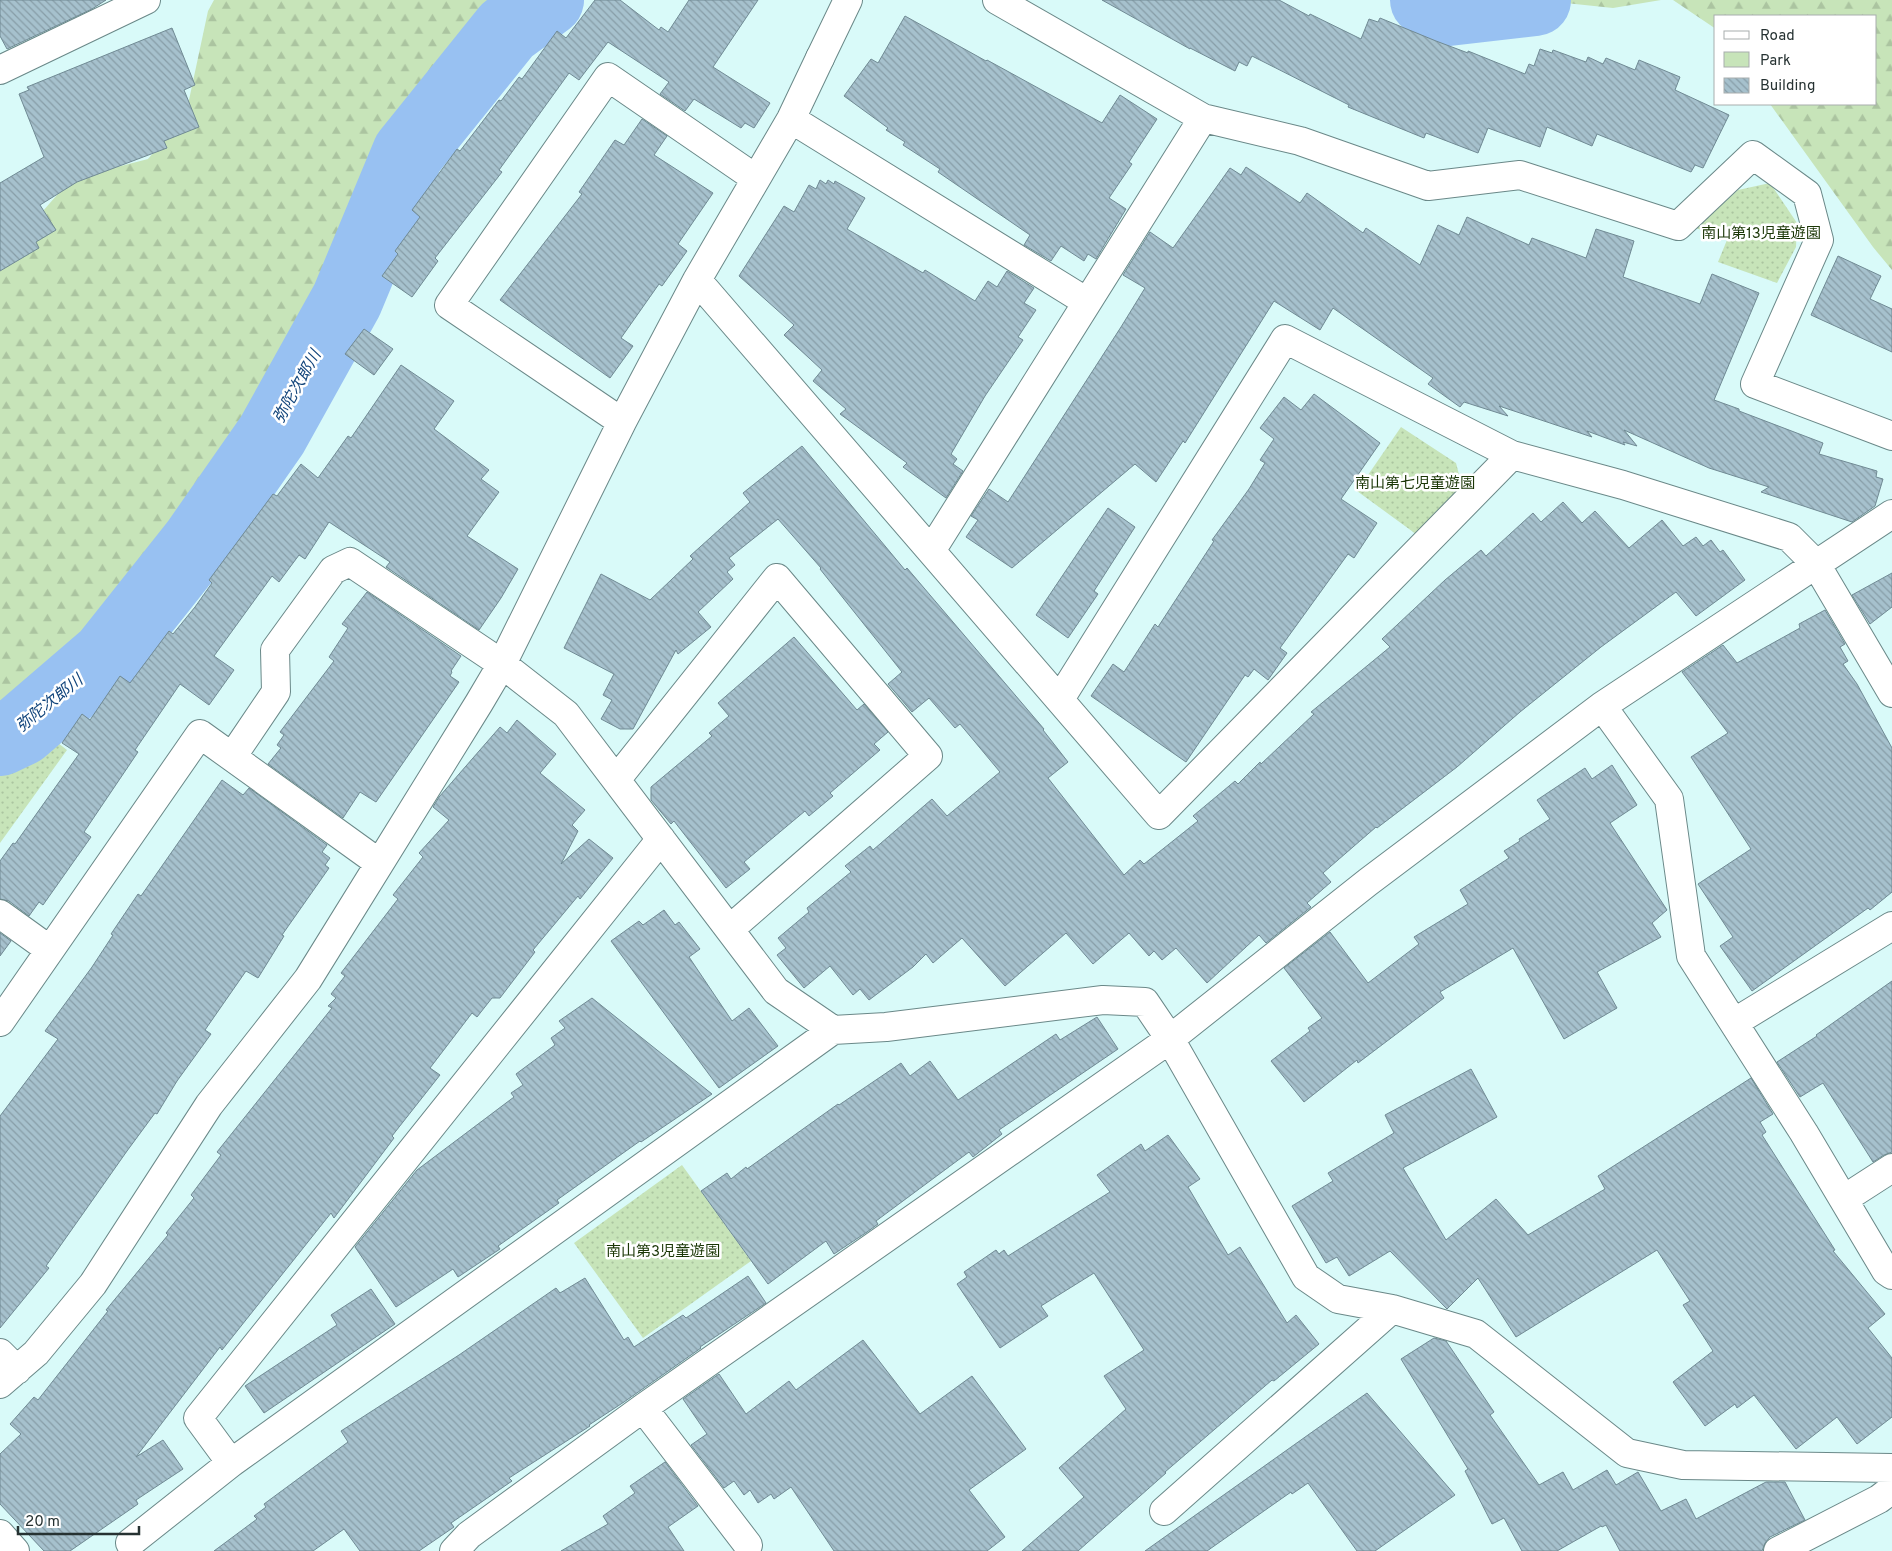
<svg xmlns="http://www.w3.org/2000/svg" width="1892" height="1551" font-family="Overpass,'Noto Sans JP',sans-serif">
	<style>
		.green { fill: url(#green-dots) }
		.forest { fill: url(#forest-firs) }
		.lines { fill: none; stroke-linecap: round; stroke-linejoin: round }
		.river { stroke: #98c1f2; stroke-width: 72 }
		.building { fill: url(#building-back-hatch); stroke: #708a94 }
		.minor-casing { stroke: #6a8888; stroke-width: 30 }
		.tertiary-casing { stroke: #6a8888; stroke-width: 30 }
		.minor { stroke: #fff; stroke-width: 28 }
		.tertiary { stroke: #fff; stroke-width: 28 }
		.labels { text-anchor: middle; dominant-baseline: central; stroke-width: 5; stroke-linejoin: round; paint-order: stroke }
		.park-label { font-size: 15px; fill: #1b3707; stroke: #fff }
		.water-label { font-size: 16px; font-style: italic; fill: #11447b; stroke: #fff }
	</style>
	<defs>
		<pattern id="green-dots" width="8" height="8" patternUnits="userSpaceOnUse" patternTransform="scale(1.25)"><rect width="8" height="8" fill="#c7e4b9"/><path d="M2 2h.1M6 6h.1" fill="none" stroke="#abc4a0" stroke-width="1.8" stroke-linecap="round"/></pattern>
		<pattern id="forest-firs" width="22" height="20" patternUnits="userSpaceOnUse" patternTransform="scale(1.25)"><rect width="22" height="20" fill="#c7e4b9"/><path d="M5 1l3.5 6h-7zM16 11l3.5 6h-7z" fill="#abc4a0"/></pattern>
		<pattern id="building-back-hatch" width="6" height="6" patternUnits="userSpaceOnUse" patternTransform="scale(1.25)"><rect width="6" height="6" fill="#a6c1cd"/><path d="M-1 5l2 2M0 0l6 6M5-1l2 2" fill="none" stroke="#879da7"/></pattern>
	</defs>
	<rect width="100%" height="100%" fill="#d9faf9"/>
	<path class="green" d="M 1770,183 L 1797,223 L 1796,247 L 1777,283 L 1718,262 L 1727,240 L 1696,228 L 1738,190 Z
		M 1401,427 L 1456,463 L 1463,490 L 1420,537 L 1357,491 Z
		M 44,732 L 67,750 L 0,843 L 0,758 L 13,754 Z
		M 682,1165 L 751,1261 L 643,1338 L 574,1243 Z"/>
	<path class="forest" d="M 214,0 L 521,0 L 465,49 L 368,160 L 326,302 L 184,522 L 85,647 L 0,710 L 0,260 L 71,179 L 148,159 L 186,114 L 208,11 Z
		M 1537,0 L 1661,0 L 1613,8 Z
		M 1673,0 L 1892,0 L 1892,270 L 1873,247 L 1770,104 L 1876,104 L 1876,16 L 1716,16 L 1716,29 Z"/>
	<g class="lines">
		<path class="river" d="M 1426,0 L 1448,10 L 1535,0
			M 0,740 L 21,730 L 107,656 L 196,544 L 272,435 L 347,300 L 408,153 L 507,30 L 548,0"/>
	</g>
	<path class="building" d="M 0,0 L 106,0 L 92,9 L 7,49 L 0,36 Z
		M 595,0 L 620,0 L 659,30 L 661,27 L 668,32 L 689,0 L 758,0 L 713,67 L 770,103 L 754,128 L 745,123 L 741,128 L 694,99 L 685,111 L 660,94 L 669,82 L 608,42 L 579,80 L 569,73 L 499,170 L 502,172 L 435,258 L 438,261 L 412,297 L 382,276 L 398,254 L 395,251 L 420,217 L 412,210 L 457,149 L 460,151 L 499,100 L 501,101 L 519,77 L 522,79 L 557,31 L 566,38 Z
		M 1102,0 L 1279,0 L 1309,16 L 1310,14 L 1361,39 L 1369,19 L 1378,22 L 1380,18 L 1436,41 L 1468,53 L 1468,51 L 1525,74 L 1529,64 L 1534,66 L 1540,49 L 1552,53 L 1553,50 L 1586,62 L 1588,57 L 1603,64 L 1606,58 L 1635,70 L 1639,60 L 1680,77 L 1675,90 L 1729,115 L 1703,168 L 1695,165 L 1691,172 L 1597,134 L 1592,146 L 1547,127 L 1540,147 L 1488,128 L 1478,153 L 1426,133 L 1424,138 L 1348,107 L 1349,105 L 1252,56 L 1247,66 L 1239,62 L 1235,71 L 1190,48 L 1190,49 Z
		M 905,16 L 986,61 L 987,60 L 1102,123 L 1120,95 L 1157,119 L 1129,162 L 1132,164 L 1109,198 L 1126,209 L 1096,259 L 1088,254 L 1084,261 L 1061,246 L 1051,261 L 1024,245 L 1030,235 L 938,172 L 940,169 L 903,145 L 905,142 L 886,130 L 888,128 L 844,96 L 871,59 L 878,63 Z
		M 172,28 L 195,85 L 184,90 L 199,127 L 164,141 L 167,148 L 77,182 L 40,205 L 56,230 L 36,242 L 39,248 L 0,271 L 0,183 L 44,157 L 19,94 L 29,90 L 27,87 Z
		M 642,119 L 667,136 L 654,155 L 713,193 L 678,244 L 687,251 L 662,286 L 659,284 L 621,338 L 633,346 L 610,378 L 500,300 L 582,194 L 579,192 L 615,140 L 624,145 Z
		M 1246,167 L 1300,203 L 1307,193 L 1363,233 L 1366,228 L 1420,265 L 1438,225 L 1459,235 L 1467,217 L 1529,245 L 1532,238 L 1586,258 L 1596,229 L 1634,241 L 1623,277 L 1700,304 L 1712,274 L 1759,293 L 1714,400 L 1739,409 L 1739,411 L 1823,443 L 1819,454 L 1877,471 L 1876,477 L 1883,479 L 1875,506 L 1852,522 L 1761,492 L 1769,487 L 1709,468 L 1624,430 L 1637,446 L 1623,442 L 1625,445 L 1587,431 L 1592,437 L 1499,406 L 1508,416 L 1464,402 L 1460,407 L 1428,384 L 1433,378 L 1333,308 L 1320,330 L 1274,301 L 1185,443 L 1183,441 L 1156,482 L 1135,464 L 1012,568 L 966,537 L 978,520 L 971,516 L 989,489 L 1008,502 L 1121,327 L 1145,288 L 1123,275 L 1150,232 L 1173,248 L 1230,168 L 1241,175 Z
		M 820,180 L 826,184 L 828,180 L 834,184 L 835,181 L 865,198 L 847,229 L 923,273 L 925,270 L 975,301 L 988,281 L 997,287 L 1007,271 L 1034,288 L 1024,303 L 1036,310 L 1018,337 L 1023,340 L 985,396 L 951,454 L 957,459 L 953,464 L 963,471 L 946,498 L 903,467 L 907,463 L 840,414 L 846,409 L 813,381 L 822,370 L 784,335 L 794,325 L 739,276 L 784,206 L 794,212 L 809,185 L 816,189 Z
		M 1838,256 L 1881,276 L 1870,299 L 1892,309 L 1892,352 L 1811,315 Z
		M 364,329 L 393,349 L 374,375 L 345,354 Z
		M 401,365 L 454,401 L 434,429 L 489,470 L 481,479 L 499,492 L 467,536 L 518,569 L 501,598 L 479,630 L 386,567 L 390,562 L 329,522 L 305,559 L 299,555 L 279,582 L 272,576 L 214,656 L 234,670 L 209,705 L 180,684 L 135,750 L 138,752 L 84,832 L 91,837 L 43,905 L 39,902 L 29,916 L 9,901 L 0,899 L 0,861 L 13,843 L 15,844 L 79,754 L 62,743 L 82,714 L 90,720 L 120,676 L 130,683 L 169,631 L 173,634 L 195,607 L 212,583 L 209,580 L 273,494 L 277,496 L 301,464 L 318,478 L 348,436 L 351,438 Z
		M 1314,394 L 1380,443 L 1341,499 L 1377,523 L 1354,558 L 1348,554 L 1280,648 L 1287,653 L 1268,680 L 1254,669 L 1248,677 L 1245,675 L 1186,762 L 1091,696 L 1113,664 L 1124,672 L 1155,624 L 1158,627 L 1214,541 L 1212,540 L 1249,489 L 1265,463 L 1260,460 L 1274,439 L 1260,428 L 1284,397 L 1301,410 Z
		M 802,446 L 905,570 L 907,568 L 1044,729 L 1043,730 L 1068,762 L 1048,778 L 1124,875 L 1140,860 L 1144,864 L 1198,821 L 1193,816 L 1235,781 L 1238,784 L 1260,762 L 1261,764 L 1314,714 L 1311,712 L 1390,647 L 1382,639 L 1445,580 L 1481,550 L 1486,556 L 1533,513 L 1541,522 L 1563,502 L 1582,523 L 1595,511 L 1629,548 L 1662,520 L 1683,546 L 1696,537 L 1703,546 L 1711,540 L 1720,552 L 1723,550 L 1745,580 L 1696,616 L 1676,592 L 1601,647 L 1520,712 L 1457,767 L 1377,828 L 1376,827 L 1323,873 L 1331,882 L 1307,903 L 1311,907 L 1266,943 L 1259,935 L 1207,983 L 1176,948 L 1162,960 L 1154,951 L 1149,956 L 1129,933 L 1093,964 L 1066,933 L 1005,986 L 962,938 L 933,963 L 926,954 L 913,967 L 869,1000 L 860,989 L 853,995 L 830,966 L 804,988 L 777,955 L 786,948 L 778,938 L 809,912 L 807,908 L 851,872 L 845,866 L 870,846 L 873,850 L 932,799 L 947,816 L 1000,772 L 960,724 L 955,728 L 929,698 L 912,712 L 888,684 L 902,672 L 820,569 L 821,568 L 778,519 L 729,558 L 735,565 L 727,572 L 733,579 L 698,612 L 711,627 L 678,654 L 676,650 L 633,729 L 620,729 L 601,719 L 612,700 L 603,695 L 614,674 L 564,648 L 601,574 L 650,600 L 693,559 L 690,556 L 750,502 L 743,493 Z
		M 1108,508 L 1135,527 L 1094,591 L 1098,594 L 1068,638 L 1036,615 Z
		M 1892,573 L 1892,607 L 1870,624 L 1852,595 Z
		M 367,592 L 461,656 L 451,671 L 452,672 L 450,676 L 459,682 L 376,802 L 360,792 L 343,818 L 268,764 L 281,748 L 277,745 L 284,735 L 280,732 L 334,661 L 329,657 L 348,628 L 342,624 Z
		M 1825,610 L 1845,644 L 1840,647 L 1848,661 L 1843,664 L 1857,684 L 1892,748 L 1892,892 L 1870,910 L 1868,908 L 1752,991 L 1720,946 L 1733,937 L 1698,884 L 1751,849 L 1691,757 L 1728,733 L 1682,672 L 1723,645 L 1737,663 L 1800,628 L 1799,624 Z
		M 794,637 L 857,710 L 864,704 L 888,732 L 874,744 L 880,750 L 830,793 L 833,796 L 809,816 L 805,811 L 744,862 L 750,869 L 726,888 L 674,821 L 671,824 L 651,800 L 651,787 L 712,736 L 709,733 L 729,716 L 718,703 Z
		M 517,720 L 556,754 L 540,773 L 585,810 L 572,825 L 578,831 L 561,864 L 589,839 L 613,858 L 580,899 L 578,896 L 533,950 L 535,952 L 500,998 L 492,998 L 477,1017 L 472,1013 L 430,1068 L 440,1075 L 392,1136 L 394,1138 L 334,1218 L 331,1213 L 222,1350 L 220,1347 L 136,1457 L 163,1440 L 183,1469 L 136,1500 L 138,1504 L 70,1551 L 44,1551 L 0,1504 L 0,1454 L 21,1434 L 10,1424 L 34,1397 L 38,1400 L 108,1311 L 106,1310 L 168,1235 L 166,1233 L 194,1198 L 191,1195 L 221,1155 L 217,1152 L 332,1008 L 328,1006 L 336,998 L 331,994 L 345,976 L 341,973 L 398,899 L 393,895 L 423,857 L 419,853 L 449,820 L 433,807 L 439,797 L 500,727 L 507,733 Z
		M 1612,765 L 1637,805 L 1610,823 L 1667,910 L 1652,923 L 1661,937 L 1597,972 L 1617,1008 L 1564,1039 L 1513,948 L 1440,992 L 1444,998 L 1358,1063 L 1357,1060 L 1304,1102 L 1271,1061 L 1310,1031 L 1308,1028 L 1322,1018 L 1284,968 L 1330,932 L 1368,983 L 1419,944 L 1414,937 L 1468,904 L 1460,890 L 1509,858 L 1504,851 L 1520,841 L 1519,839 L 1550,819 L 1537,800 L 1585,768 L 1592,779 Z
		M 222,780 L 243,795 L 249,788 L 327,845 L 322,852 L 330,858 L 325,865 L 329,868 L 282,935 L 284,936 L 258,978 L 246,971 L 205,1030 L 211,1034 L 177,1081 L 157,1114 L 155,1113 L 127,1151 L 82,1215 L 46,1266 L 49,1268 L 0,1328 L 0,1116 L 58,1039 L 45,1031 L 92,967 L 113,935 L 111,934 L 138,894 L 141,896 Z
		M 664,910 L 675,925 L 679,922 L 700,949 L 689,957 L 732,1021 L 749,1008 L 778,1046 L 719,1088 L 611,941 L 639,921 L 643,925 Z
		M 0,933 L 11,941 L 0,956 Z
		M 1892,981 L 1892,1152 L 1884,1155 L 1873,1162 L 1823,1083 L 1800,1097 L 1777,1062 L 1817,1036 L 1816,1035 Z
		M 592,998 L 712,1094 L 641,1142 L 640,1141 L 557,1200 L 559,1203 L 498,1246 L 500,1249 L 458,1277 L 453,1269 L 396,1307 L 355,1247 L 417,1170 L 514,1097 L 511,1093 L 523,1085 L 516,1074 L 555,1045 L 551,1038 L 565,1028 L 559,1021 Z
		M 1097,1017 L 1118,1049 L 999,1130 L 1002,1134 L 973,1157 L 969,1152 L 876,1221 L 878,1224 L 867,1232 L 834,1254 L 826,1241 L 768,1284 L 701,1191 L 727,1173 L 731,1179 L 746,1167 L 747,1169 L 838,1104 L 839,1105 L 901,1063 L 910,1076 L 930,1061 L 958,1100 L 1056,1034 L 1060,1040 Z
		M 1471,1069 L 1497,1117 L 1403,1168 L 1446,1240 L 1496,1199 L 1528,1235 L 1605,1189 L 1598,1176 L 1751,1078 L 1773,1114 L 1760,1122 L 1766,1132 L 1762,1135 L 1835,1250 L 1833,1251 L 1885,1314 L 1868,1328 L 1892,1358 L 1892,1417 L 1857,1444 L 1837,1417 L 1796,1449 L 1754,1395 L 1737,1408 L 1735,1404 L 1705,1426 L 1673,1382 L 1713,1351 L 1683,1305 L 1690,1301 L 1657,1250 L 1516,1337 L 1478,1278 L 1447,1309 L 1390,1251 L 1349,1276 L 1337,1257 L 1326,1263 L 1292,1206 L 1333,1181 L 1328,1173 L 1394,1133 L 1385,1115 Z
		M 1168,1135 L 1200,1179 L 1188,1187 L 1228,1255 L 1240,1247 L 1287,1323 L 1296,1315 L 1319,1344 L 1274,1381 L 1272,1380 L 1165,1472 L 1166,1473 L 1078,1551 L 1022,1551 L 1084,1497 L 1059,1468 L 1126,1409 L 1104,1376 L 1144,1350 L 1094,1273 L 1041,1306 L 1048,1316 L 1000,1348 L 957,1284 L 967,1277 L 964,1272 L 996,1250 L 999,1254 L 1004,1250 L 1008,1256 L 1110,1192 L 1097,1175 L 1141,1144 L 1145,1151 Z
		M 748,1276 L 766,1303 L 700,1347 L 701,1348 L 624,1402 L 589,1425 L 590,1426 L 509,1478 L 512,1481 L 451,1523 L 454,1527 L 419,1551 L 360,1551 L 344,1529 L 313,1551 L 214,1551 L 257,1519 L 254,1516 L 266,1507 L 264,1504 L 348,1442 L 341,1431 L 459,1355 L 556,1288 L 560,1293 L 585,1278 L 624,1340 L 628,1337 L 634,1347 L 683,1315 L 686,1318 Z
		M 371,1289 L 395,1324 L 264,1413 L 245,1386 L 337,1325 L 331,1315 Z
		M 1434,1338 L 1446,1341 L 1494,1412 L 1490,1415 L 1539,1485 L 1563,1472 L 1573,1490 L 1607,1470 L 1616,1485 L 1638,1472 L 1661,1511 L 1686,1499 L 1696,1519 L 1766,1482 L 1785,1482 L 1805,1520 L 1770,1537 L 1765,1543 L 1762,1551 L 1620,1551 L 1606,1525 L 1602,1527 L 1601,1526 L 1557,1551 L 1522,1551 L 1504,1518 L 1492,1524 L 1465,1471 L 1468,1469 L 1401,1359 Z
		M 863,1340 L 920,1414 L 972,1376 L 1026,1449 L 969,1490 L 1005,1537 L 987,1551 L 834,1551 L 791,1487 L 774,1499 L 771,1494 L 758,1503 L 750,1490 L 744,1495 L 734,1481 L 724,1488 L 691,1445 L 707,1434 L 683,1399 L 719,1374 L 746,1414 L 789,1381 L 796,1390 Z
		M 1367,1393 L 1455,1495 L 1375,1551 L 1357,1551 L 1308,1483 L 1292,1494 L 1291,1492 L 1207,1551 L 1145,1551 Z
		M 665,1462 L 698,1506 L 668,1527 L 684,1551 L 561,1551 L 608,1524 L 603,1516 L 635,1493 L 630,1486 Z"/>
	<g class="lines">
		<g class="minor-casing">
			<path id="minor" d="M 997,0 L 1203,118 L 1300,141 L 1428,186 L 1520,175 L 1678,226 L 1753,155 L 1807,194 L 1819,240 L 1755,384 L 1892,436
				M 0,70 L 146,0
				M 791,119 L 1087,302
				M 697,280 L 1159,815 L 1512,455
				M 622,422 L 449,305 L 608,77 L 755,178
				M 931,551 L 1203,118
				M 1060,699 L 1285,339 L 1512,455 L 1623,485 L 1789,537 L 1816,564 L 1892,693
				M 1602,706 L 1669,799 L 1691,956 L 1804,1133 L 1886,1271 L 1892,1275
				M 232,757 L 276,692 L 275,650 L 333,570 L 350,562 L 502,664 L 566,714 L 776,991 L 833,1030 L 886,1027 L 1103,1000 L 1145,1002 L 1170,1039 L 1306,1277 L 1338,1299 L 1392,1309 L 1476,1334 L 1627,1453 L 1683,1465 L 1892,1468
				M 616,780 L 777,578 L 928,756 L 730,929
				M 0,914 L 50,950
				M 0,1022 L 200,734 L 379,863
				M 1735,1022 L 1892,926
				M 1844,1199 L 1892,1168
				M 0,1353 L 17,1370
				M 0,1384 L 36,1353 L 93,1284 L 209,1105 L 308,979 L 479,703 L 502,664 L 622,422 L 697,280 L 791,119 L 820,58
				M 643,1408 L 748,1545
				M 231,1463 L 198,1418 L 661,839
				M 1164,1511 L 1392,1309
				M 0,1534 L 15,1551
				M 130,1543 L 231,1463 L 833,1030
				M 454,1551 L 469,1535 L 643,1408 L 1170,1039 L 1368,882 L 1602,706 L 1892,514
				M 1778,1551 L 1879,1499 L 1892,1489"/>
		</g>
		<g class="tertiary-casing">
			<path id="tertiary" d="M 820,58 L 848,0"/>
		</g>
		<use href="#minor" class="minor"/>
		<use href="#tertiary" class="tertiary"/>
	</g>
	<g class="labels">
		<g class="park-label">
			<text x="1761" y="234">南山第13児童遊園</text>
			<text x="1415" y="484">南山第七児童遊園</text>
			<text x="663" y="1252">南山第3児童遊園</text>
		</g>
		<g class="water-label">
			<text transform="translate(298 387) rotate(-61)">弥陀次郎川</text>
			<text transform="translate(50 704) rotate(-39)">弥陀次郎川</text>
		</g>
	</g>
	<rect x="1714" y="15" width="162" height="90" fill="#ffffff" stroke="#a8adad"/>
	<rect x="1724" y="31" width="25" height="8" fill="#ffffff" stroke="#a8adad"/>
	<text x="1760" y="40" font-size="15" fill="#263232">Road</text>
	<rect x="1724" y="52" width="25" height="15" fill="#c7e4b9" stroke="#a8adad"/>
	<text x="1760" y="65" font-size="15" fill="#263232">Park</text>
	<rect x="1724" y="78" width="25" height="15" fill="url(#building-back-hatch)" stroke="#a8adad"/>
	<text x="1760" y="90" font-size="15" fill="#263232">Building</text>
	<path d="M18 1526v8h121v-8" fill="none" stroke="#263232" stroke-width="2.5"/>
	<text x="25" y="1526" font-size="15" fill="#263232" stroke="#ffffff" stroke-width="4" paint-order="stroke">20 m</text>
</svg>
